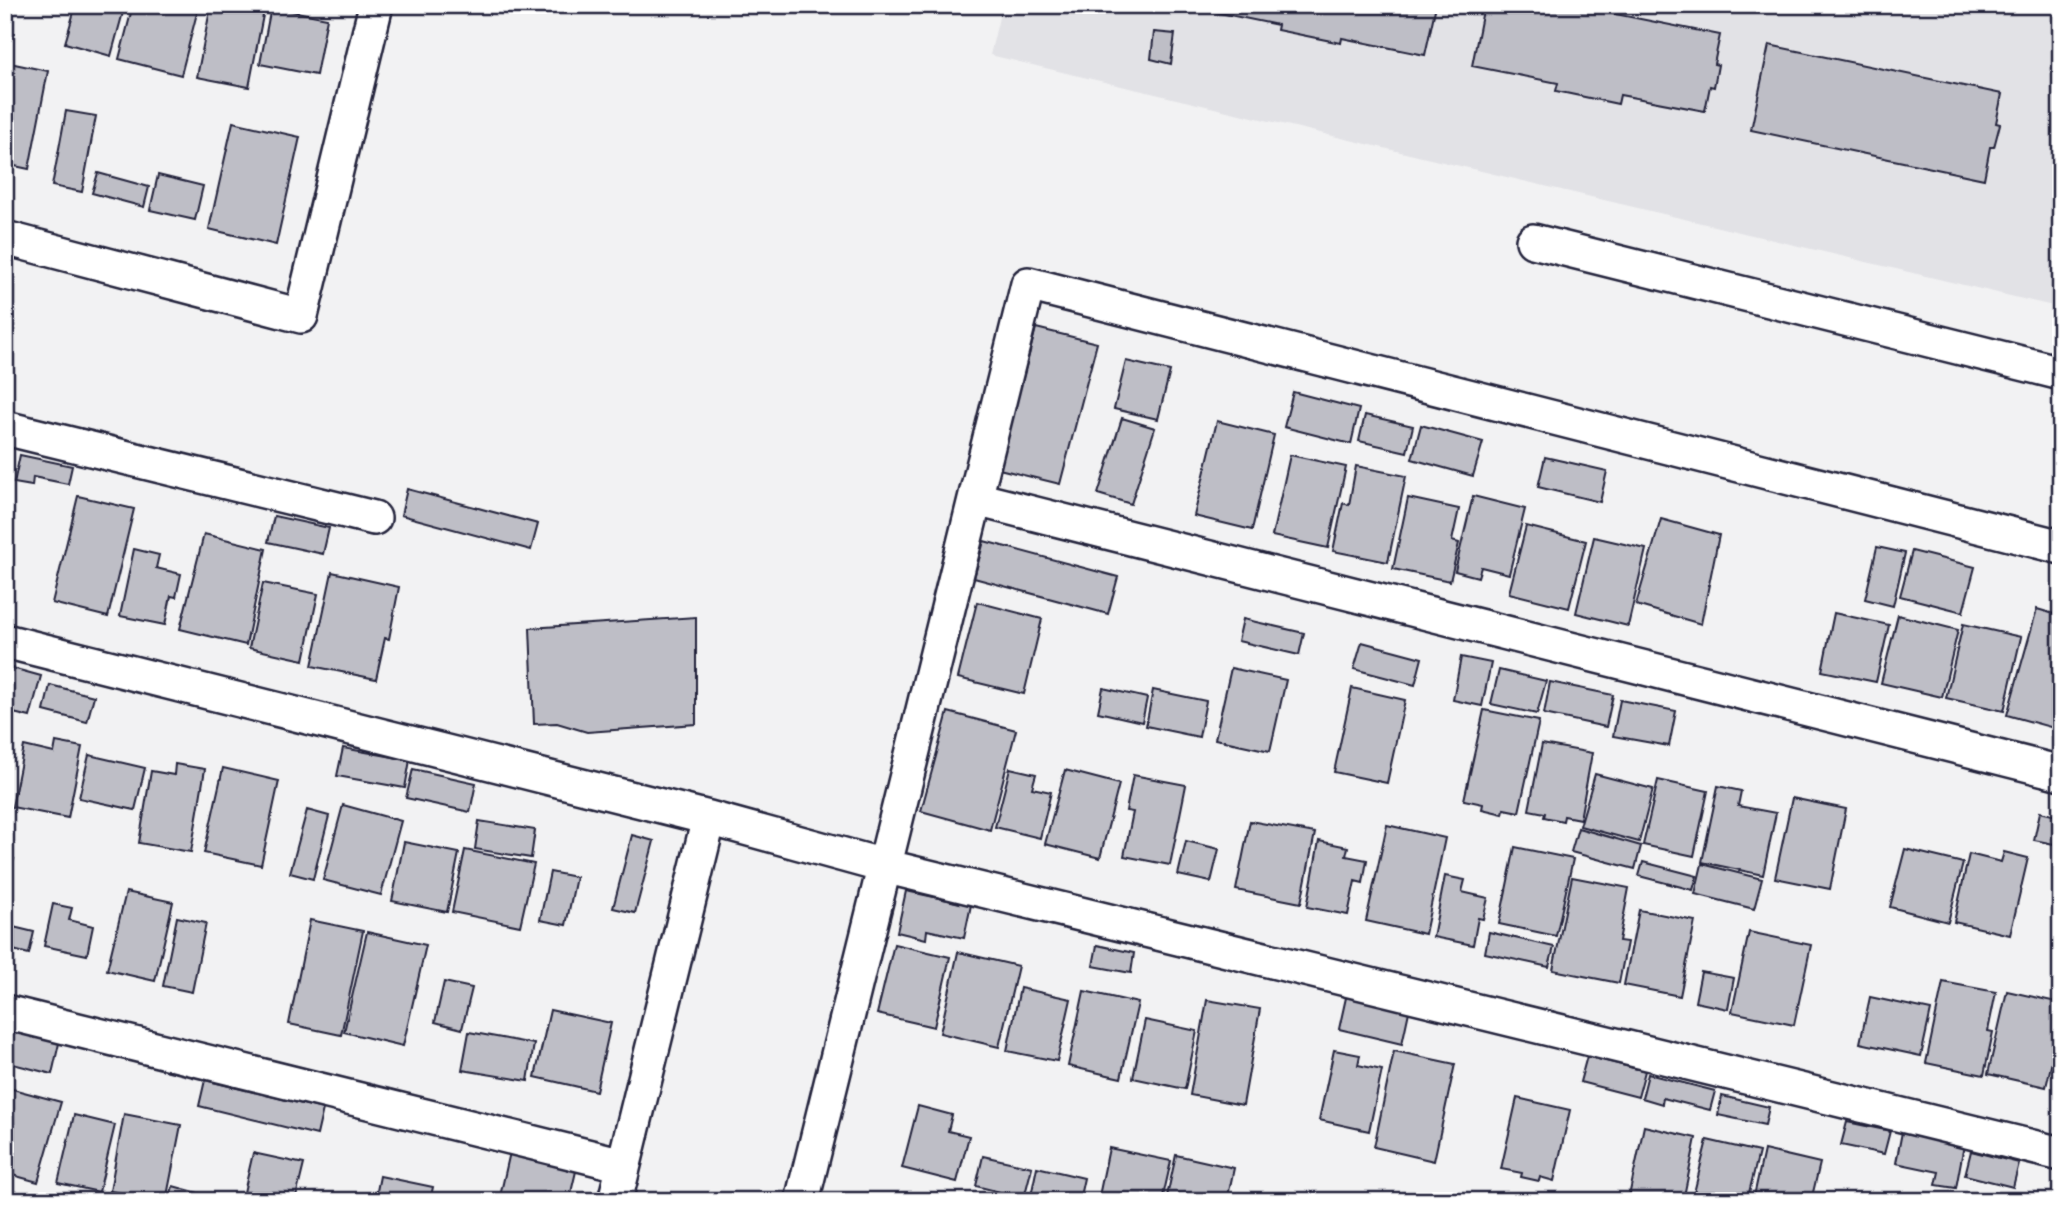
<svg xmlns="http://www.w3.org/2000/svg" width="2066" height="1206" font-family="Mynerve,sans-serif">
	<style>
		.built { fill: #e2e2e6 }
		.building { fill: #bebec6; stroke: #22223b; stroke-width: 2 }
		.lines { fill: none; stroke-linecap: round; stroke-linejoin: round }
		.minor-casing { stroke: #22223b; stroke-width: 38 }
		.minor { stroke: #fff; stroke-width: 33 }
	</style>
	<rect width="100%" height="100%" fill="#f2f2f3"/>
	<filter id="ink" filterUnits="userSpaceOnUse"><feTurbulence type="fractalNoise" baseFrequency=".0143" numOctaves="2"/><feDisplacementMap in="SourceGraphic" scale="14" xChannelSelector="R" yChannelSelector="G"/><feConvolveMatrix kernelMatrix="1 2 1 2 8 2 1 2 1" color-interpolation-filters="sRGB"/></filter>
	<g filter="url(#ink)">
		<path class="built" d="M 1002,5 L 2061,5 L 2061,293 L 2057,307 L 990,55 Z"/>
		<path class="building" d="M 76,5 L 125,5 L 111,56 L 65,43 Z
			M 133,5 L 184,5 L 198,9 L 181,75 L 119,59 Z
			M 211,5 L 265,5 L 249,87 L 197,77 Z
			M 1195,5 L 1436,5 L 1425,55 L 1342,38 L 1341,43 L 1277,30 L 1278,25 L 1195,8 Z
			M 1484,5 L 1571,5 L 1720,35 L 1714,64 L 1718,65 L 1714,87 L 1710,86 L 1705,111 L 1620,95 L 1618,104 L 1556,91 L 1558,83 L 1472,66 Z
			M 271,7 L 327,18 L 316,75 L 260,64 Z
			M 1154,32 L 1175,34 L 1171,64 L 1151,59 Z
			M 1769,45 L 2002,94 L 1996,123 L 2000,124 L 1994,147 L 1990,147 L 1984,179 L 1751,130 Z
			M 5,62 L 48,71 L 29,169 L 5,164 Z
			M 66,111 L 96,116 L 82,192 L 52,186 Z
			M 233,122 L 300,137 L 276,245 L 209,229 Z
			M 98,173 L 149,187 L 144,207 L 92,193 Z
			M 158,175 L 203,186 L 195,220 L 150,210 Z
			M 1036,328 L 1097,343 L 1060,484 L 999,469 Z
			M 1126,361 L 1170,371 L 1158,419 L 1114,409 Z
			M 1293,392 L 1359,409 L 1351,444 L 1284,427 Z
			M 1365,415 L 1413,426 L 1407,452 L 1359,441 Z
			M 1122,418 L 1155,428 L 1131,504 L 1098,494 Z
			M 1217,421 L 1274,435 L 1252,530 L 1194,516 Z
			M 1421,425 L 1483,442 L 1473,476 L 1412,459 Z
			M 20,455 L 72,466 L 68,484 L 33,477 L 32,486 L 14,483 Z
			M 1290,455 L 1346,467 L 1328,548 L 1272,536 Z
			M 1545,457 L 1607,471 L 1600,502 L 1538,487 Z
			M 1356,466 L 1406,476 L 1388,562 L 1333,551 L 1343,503 L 1349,505 Z
			M 407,489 L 538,524 L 531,550 L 401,515 Z
			M 78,496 L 134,509 L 108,617 L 52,603 Z
			M 1473,496 L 1525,509 L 1509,574 L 1481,567 L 1478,577 L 1455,571 Z
			M 1408,498 L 1459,509 L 1452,541 L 1459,543 L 1450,581 L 1393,569 Z
			M 274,516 L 329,528 L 323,554 L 268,542 Z
			M 1661,519 L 1719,535 L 1701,624 L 1636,605 Z
			M 1526,526 L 1586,541 L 1569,608 L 1509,593 Z
			M 204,534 L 266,549 L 246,645 L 180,629 Z
			M 1594,537 L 1646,549 L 1628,626 L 1576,613 Z
			M 984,541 L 1118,577 L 1108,614 L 974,578 Z
			M 1877,547 L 1905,553 L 1893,606 L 1865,599 Z
			M 134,549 L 159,555 L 156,568 L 181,574 L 176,597 L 171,596 L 165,625 L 120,616 Z
			M 1912,551 L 1975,567 L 1963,612 L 1900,596 Z
			M 332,572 L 399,587 L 389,639 L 385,638 L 376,679 L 312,666 Z
			M 263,583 L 318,594 L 304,660 L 249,648 Z
			M 977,602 L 1042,619 L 1024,694 L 958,678 Z
			M 2037,609 L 2061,616 L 2061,730 L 2007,715 Z
			M 1834,613 L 1889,625 L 1876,682 L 1822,671 Z
			M 1898,615 L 1958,630 L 1942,697 L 1881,683 Z
			M 696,617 L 696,724 L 587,732 L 557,723 L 534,724 L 530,628 Z
			M 1243,619 L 1304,633 L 1299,655 L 1238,641 Z
			M 1963,624 L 2021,637 L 2004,711 L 1946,698 Z
			M 1362,642 L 1422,658 L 1415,685 L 1354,669 Z
			M 1461,657 L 1491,663 L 1482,706 L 1453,700 Z
			M 5,666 L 41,676 L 30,717 L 5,711 Z
			M 1231,668 L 1286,680 L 1270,751 L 1215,739 Z
			M 1499,670 L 1546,681 L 1537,714 L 1491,704 Z
			M 1550,682 L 1613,695 L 1606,727 L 1544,714 Z
			M 50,685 L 94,696 L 87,722 L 44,711 Z
			M 1103,688 L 1147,698 L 1142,722 L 1098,712 Z
			M 1352,688 L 1405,700 L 1387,783 L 1334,772 Z
			M 1153,690 L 1206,701 L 1199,737 L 1146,726 Z
			M 1620,700 L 1676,711 L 1669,746 L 1613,736 Z
			M 1484,710 L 1539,721 L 1519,812 L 1504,809 L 1503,814 L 1482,809 L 1483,804 L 1464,800 Z
			M 948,712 L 1016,730 L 990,830 L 921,811 Z
			M 56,742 L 82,747 L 68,818 L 12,807 L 24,746 L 54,753 Z
			M 1542,744 L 1592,753 L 1580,819 L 1564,816 L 1563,821 L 1544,817 L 1545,813 L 1529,810 Z
			M 343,748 L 410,760 L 405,788 L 337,776 Z
			M 89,755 L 145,768 L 135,810 L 79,798 Z
			M 175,764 L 205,769 L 191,852 L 139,843 L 151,771 L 174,775 Z
			M 223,768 L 279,781 L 261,865 L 204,853 Z
			M 1010,768 L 1036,774 L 1032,788 L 1051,792 L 1040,838 L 995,827 Z
			M 413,769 L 476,783 L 470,812 L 406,798 Z
			M 1065,770 L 1119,784 L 1100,858 L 1045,844 Z
			M 1595,774 L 1653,789 L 1639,842 L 1580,826 Z
			M 1133,775 L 1186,785 L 1170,865 L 1124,856 L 1133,812 L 1126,811 Z
			M 1658,780 L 1708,791 L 1694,856 L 1643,845 Z
			M 1718,786 L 1741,791 L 1738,806 L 1776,813 L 1763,875 L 1702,862 Z
			M 1792,798 L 1846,809 L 1830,889 L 1775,878 Z
			M 343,805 L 401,821 L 381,895 L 323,880 Z
			M 307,810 L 329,816 L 313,879 L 290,873 Z
			M 2040,812 L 2061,817 L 2061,838 L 2055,837 L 2054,844 L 2034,840 Z
			M 479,821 L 535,830 L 531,858 L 475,849 Z
			M 1250,821 L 1315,833 L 1301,903 L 1236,890 Z
			M 1387,825 L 1445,838 L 1425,934 L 1366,921 Z
			M 1578,828 L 1641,846 L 1635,869 L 1571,852 Z
			M 632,835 L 654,841 L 635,913 L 613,908 Z
			M 1186,841 L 1219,849 L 1211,882 L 1178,875 Z
			M 1319,841 L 1348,847 L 1346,856 L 1367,860 L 1363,883 L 1355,881 L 1348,915 L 1307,907 Z
			M 404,842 L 459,853 L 447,912 L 392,901 Z
			M 1515,847 L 1573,859 L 1556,936 L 1499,924 Z
			M 1905,849 L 1963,863 L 1948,922 L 1890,907 Z
			M 465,850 L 534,864 L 520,926 L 452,912 Z
			M 2004,852 L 2028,858 L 2010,935 L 1954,922 L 1969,854 L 2001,862 Z
			M 5,856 L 14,859 L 5,887 Z
			M 1643,862 L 1697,876 L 1693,890 L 1639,876 Z
			M 1702,864 L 1762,879 L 1754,909 L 1695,894 Z
			M 550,872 L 576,877 L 566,925 L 540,920 Z
			M 1445,876 L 1465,880 L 1462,892 L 1488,898 L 1483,919 L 1478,918 L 1473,945 L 1433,937 Z
			M 1572,877 L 1629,888 L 1619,941 L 1627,942 L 1619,983 L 1553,970 Z
			M 906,891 L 971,905 L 964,938 L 927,930 L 926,939 L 897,932 Z
			M 126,892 L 173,902 L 155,981 L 107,970 Z
			M 53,904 L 72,908 L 69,920 L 93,926 L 87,955 L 44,946 Z
			M 1639,910 L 1695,921 L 1680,996 L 1624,985 Z
			M 177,917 L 206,923 L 192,992 L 163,986 Z
			M 310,920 L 363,931 L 341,1035 L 289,1024 Z
			M 5,925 L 34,932 L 29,954 L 5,948 Z
			M 367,932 L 426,945 L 403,1046 L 344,1032 Z
			M 1489,932 L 1554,947 L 1549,967 L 1485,953 Z
			M 1749,932 L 1811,945 L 1794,1025 L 1732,1012 Z
			M 894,944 L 950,957 L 934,1027 L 877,1014 Z
			M 1097,945 L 1134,953 L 1131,973 L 1093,966 Z
			M 958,952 L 1018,966 L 999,1047 L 940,1033 Z
			M 1701,972 L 1734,978 L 1728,1009 L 1695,1002 Z
			M 444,982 L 472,988 L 462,1029 L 435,1022 Z
			M 1943,982 L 1996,992 L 1988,1031 L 1993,1032 L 1984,1075 L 1926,1063 Z
			M 1020,988 L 1071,999 L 1057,1061 L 1007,1051 Z
			M 1084,991 L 1138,1003 L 1121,1078 L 1068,1066 Z
			M 2007,991 L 2061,1003 L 2061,1023 L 2046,1087 L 1988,1074 Z
			M 1347,993 L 1410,1007 L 1402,1044 L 1339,1029 Z
			M 1870,997 L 1931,1010 L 1921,1056 L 1860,1043 Z
			M 1207,1000 L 1260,1009 L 1243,1105 L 1190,1095 Z
			M 550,1010 L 611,1023 L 596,1091 L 535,1077 Z
			M 1145,1020 L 1197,1031 L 1185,1089 L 1133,1078 Z
			M 5,1026 L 60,1039 L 52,1074 L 5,1062 Z
			M 469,1032 L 534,1044 L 528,1081 L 462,1070 Z
			M 1334,1050 L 1360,1055 L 1358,1065 L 1382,1070 L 1369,1131 L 1319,1120 Z
			M 1394,1051 L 1455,1064 L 1434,1161 L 1374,1147 Z
			M 1587,1056 L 1645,1071 L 1638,1097 L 1580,1082 Z
			M 1648,1074 L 1715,1091 L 1710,1110 L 1663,1098 L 1662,1104 L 1642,1098 Z
			M 205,1080 L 323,1109 L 317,1135 L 199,1106 Z
			M 5,1087 L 61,1102 L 38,1182 L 5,1173 Z
			M 1722,1096 L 1769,1107 L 1765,1125 L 1718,1115 Z
			M 1517,1098 L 1570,1110 L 1554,1181 L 1540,1177 L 1539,1181 L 1521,1177 L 1522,1173 L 1501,1169 Z
			M 918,1106 L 952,1115 L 948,1131 L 969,1136 L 957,1182 L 902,1168 Z
			M 124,1114 L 181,1125 L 166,1201 L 110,1191 Z
			M 74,1115 L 115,1125 L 99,1192 L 58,1183 Z
			M 1847,1122 L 1890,1131 L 1884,1154 L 1841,1145 Z
			M 1644,1126 L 1696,1138 L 1683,1201 L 1628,1201 Z
			M 1902,1132 L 1964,1145 L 1956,1188 L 1936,1185 L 1939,1172 L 1896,1163 Z
			M 1707,1140 L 1759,1152 L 1747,1201 L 1692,1201 Z
			M 1109,1148 L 1171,1161 L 1162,1201 L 1098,1201 Z
			M 1764,1150 L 1820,1163 L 1811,1201 L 1753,1201 Z
			M 1971,1151 L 2019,1163 L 2013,1187 L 1965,1175 Z
			M 510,1152 L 577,1167 L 569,1201 L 499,1201 Z
			M 253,1153 L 304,1164 L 295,1201 L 242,1201 Z
			M 1176,1155 L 1234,1168 L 1227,1201 L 1166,1201 Z
			M 983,1156 L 1032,1167 L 1024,1198 L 976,1186 Z
			M 1037,1167 L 1084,1178 L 1079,1201 L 1030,1201 Z
			M 380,1176 L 433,1187 L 430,1201 L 375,1201 Z
			M 173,1186 L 227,1201 L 169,1201 Z"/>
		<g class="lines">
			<g class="minor-casing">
				<path id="minor" d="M 5,238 L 301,316 L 376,5
					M 1533,241 L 2061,373
					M 5,428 L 374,518
					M 976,499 L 2061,773
					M 5,641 L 709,818 L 884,866 L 2061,1154
					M 5,1012 L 623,1165
					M 615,1201 L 709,818
					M 802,1201 L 1028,284 L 2061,547"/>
			</g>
			<use href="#minor" class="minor"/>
		</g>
	</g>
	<rect width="2066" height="1206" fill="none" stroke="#fff" stroke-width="28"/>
	<rect x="14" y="14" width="2038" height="1178" fill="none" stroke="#22223b" stroke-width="2.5" filter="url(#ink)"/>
</svg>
